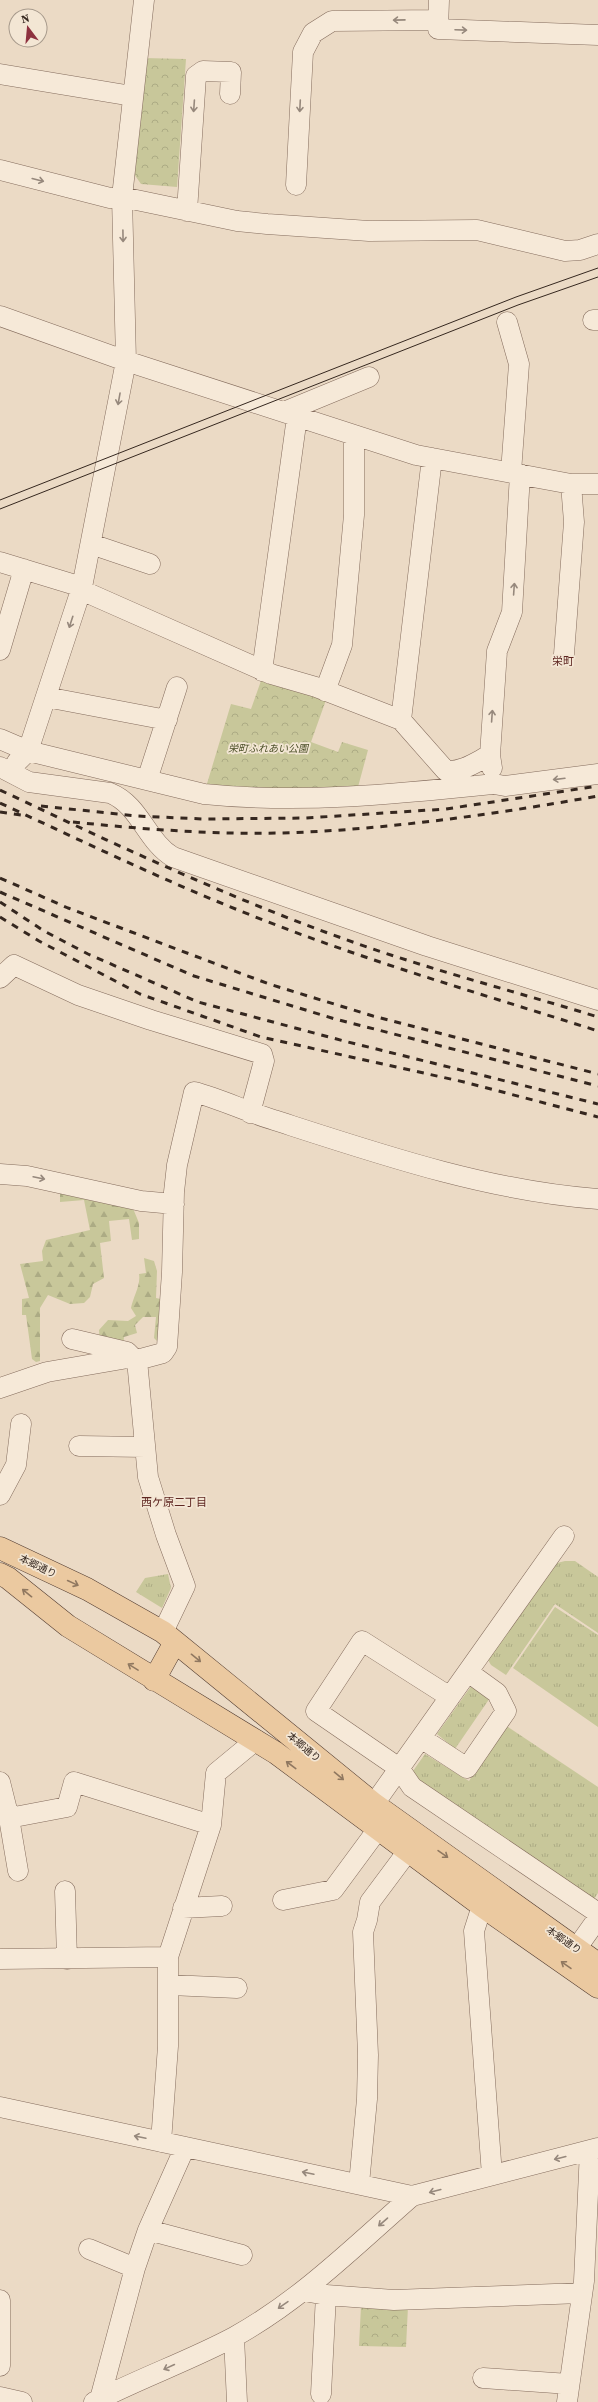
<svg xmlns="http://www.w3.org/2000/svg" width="598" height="2402" font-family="'Source Serif 4','Noto Sans JP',serif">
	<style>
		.grass { fill: url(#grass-tufts) }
		.forest { fill: url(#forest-firs) }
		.park { fill: url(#park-crowns) }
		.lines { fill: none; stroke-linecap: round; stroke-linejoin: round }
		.minor-casing { stroke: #846c5d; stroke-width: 21 }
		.major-casing { stroke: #523c31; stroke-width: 23 }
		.minor { stroke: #f6e9d8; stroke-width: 20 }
		.major { stroke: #ebc9a0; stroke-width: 22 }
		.tram { stroke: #35271f; stroke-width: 1 }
		.rail { stroke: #35271f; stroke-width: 3; stroke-dasharray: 7 7; stroke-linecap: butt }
		.oneway { stroke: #96887c }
		.oneway2 { stroke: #907860 }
		.labels { text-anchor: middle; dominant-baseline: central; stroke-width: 3.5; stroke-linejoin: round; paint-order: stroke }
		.park-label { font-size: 10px; font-style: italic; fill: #4c5028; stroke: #f3e6d4 }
		.street-label { font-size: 10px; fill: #35271f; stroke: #f3e6d4 }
		.neighbourhood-label { font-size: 11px; fill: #5f2722; stroke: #f3e6d4 }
	</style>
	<defs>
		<pattern id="grass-tufts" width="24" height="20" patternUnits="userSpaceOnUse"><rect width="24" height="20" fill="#c8c79a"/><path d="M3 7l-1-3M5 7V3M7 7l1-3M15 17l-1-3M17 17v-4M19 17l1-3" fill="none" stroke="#acab84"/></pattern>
		<pattern id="forest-firs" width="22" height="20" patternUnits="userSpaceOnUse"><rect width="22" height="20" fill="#c8c79a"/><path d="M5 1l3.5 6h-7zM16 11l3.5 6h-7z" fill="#acab84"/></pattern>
		<pattern id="park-crowns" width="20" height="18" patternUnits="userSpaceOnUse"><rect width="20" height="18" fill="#c8c79a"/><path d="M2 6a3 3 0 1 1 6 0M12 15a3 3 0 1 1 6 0" fill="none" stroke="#acab84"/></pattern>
	</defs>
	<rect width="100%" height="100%" fill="#ebdac5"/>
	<path class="grass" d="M 565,1561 L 575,1561 L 598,1577 L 598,1633 L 555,1604 L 506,1675 L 491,1665 L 488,1660 L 557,1563 Z
		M 168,1574 L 171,1588 L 162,1608 L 136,1592 L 145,1578 Z
		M 555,1607 L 598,1635 L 598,1727 L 513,1668 Z
		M 472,1685 L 492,1695 L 455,1749 L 437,1734 Z
		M 505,1725 L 598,1787 L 598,1893 L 594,1899 L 419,1782 L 413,1771 L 425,1754 L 469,1781 Z"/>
	<path class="forest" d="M 60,1192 L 132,1206 L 139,1223 L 139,1239 L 132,1240 L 129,1219 L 109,1221 L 111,1241 L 100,1243 L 104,1278 L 93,1284 L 90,1297 L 84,1303 L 70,1304 L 48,1295 L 40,1308 L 40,1361 L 36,1362 L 32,1359 L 26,1315 L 22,1315 L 22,1299 L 29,1298 L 20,1264 L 43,1261 L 42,1251 L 46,1240 L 90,1230 L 84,1200 L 60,1202 Z
		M 144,1258 L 154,1261 L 157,1271 L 156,1298 L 165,1300 L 162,1346 L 154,1338 L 156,1317 L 143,1317 L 135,1325 L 137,1333 L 124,1337 L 123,1347 L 100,1346 L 99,1330 L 108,1320 L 128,1321 L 136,1316 L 131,1308 C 133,1297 141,1285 139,1274 L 146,1273 Z"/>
	<path class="park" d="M 144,58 L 186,59 L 177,187 L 141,184 L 134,174 Z
		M 262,678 L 326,700 L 311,742 L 338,752 L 342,742 L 368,750 L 358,787 L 304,791 L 206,787 L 231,704 L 251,709 Z
		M 361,2306 L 408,2307 L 406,2347 L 359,2346 Z"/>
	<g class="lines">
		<g class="minor-casing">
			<path id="minor" d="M 439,0 L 438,29 L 598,35
				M 0,74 L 132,96
				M 0,170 L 110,198 L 122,197 L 237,221 L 267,224 L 369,231 L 477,230 L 565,251 L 580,250 L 598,244
				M 296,185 L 303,52 L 313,33 L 332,21 L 438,20
				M 187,211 L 196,76 L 203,71 L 231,72 L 230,94
				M 0,316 L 126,361 L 416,455 L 571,484 L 598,484
				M 593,320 L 598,320
				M 507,322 L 519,364 L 511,472
				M 284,412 L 369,377
				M 91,544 L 150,564
				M 0,562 L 82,587
				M 81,590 L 271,674 L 316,687 L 401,720 L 446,771 C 463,772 476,762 490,755
				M 0,650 L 24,569
				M 564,654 L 574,522 L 571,484
				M 262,671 L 297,417
				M 325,691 L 342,645 L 354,515 L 354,435
				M 46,697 L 167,720
				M 401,720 L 432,458
				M 0,739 L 28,751 L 204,794 C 301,804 397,794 494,784 L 505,786 L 598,774
				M 0,767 L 29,782 L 110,793 C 140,805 147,842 173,857 L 427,946 L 598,1000
				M 492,768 L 490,755 L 497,651 L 512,612 L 520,474
				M 12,772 L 17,762 L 28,751 L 82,587 L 126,361 L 122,197 L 144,0
				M 147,780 L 177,687
				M 0,978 L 14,965 L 78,995 L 151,1020 L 262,1054 L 264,1061 L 250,1113
				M 0,1174 L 27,1176 L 141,1201 L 174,1204
				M 72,1339 L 127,1352 L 132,1357
				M 0,1388 L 47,1372 L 128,1358 L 137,1360
				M 79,1446 L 145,1447
				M 0,1495 L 16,1465 L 21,1424
				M 163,1632 L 185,1586 L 166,1535 L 148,1477 L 137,1360 L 163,1353 L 167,1347 L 172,1272 L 174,1192 L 177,1165 L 194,1092 C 221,1099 247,1112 274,1120 C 379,1154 488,1191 598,1199
				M 450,1697 L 362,1641 L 316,1711 L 399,1768 L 412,1787 L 598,1913
				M 421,1738 L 467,1768 L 506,1711 L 497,1693 L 468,1672
				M 0,1782 L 9,1818
				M 374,1804 L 564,1536
				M 18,1871 L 9,1818 L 67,1807 L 74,1782 L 211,1825
				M 65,1891 L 67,1959
				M 283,1900 L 333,1890 L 378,1829
				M 482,1906 L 474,1931 L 492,2175
				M 183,1908 L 222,1906
				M 576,1949 L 598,1918
				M 0,1959 L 168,1957
				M 170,1985 L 237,1988
				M 0,2107 L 412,2196 L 598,2148
				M 161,2142 L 168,2046 L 168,1957 L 211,1825 L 216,1773 L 256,1740
				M 359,2184 L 367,2099 L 368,2055 L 363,1932 L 367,1920 L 370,1902 L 408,1851
				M 148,2230 L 242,2255
				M 89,2249 L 135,2268
				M 304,2291 L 326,2295 L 394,2300 L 581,2293
				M 0,2300 L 0,2366
				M 234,2337 L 237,2402
				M 483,2378 L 569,2384
				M 321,2394 L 326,2295
				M 0,2397 L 22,2402
				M 100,2399 L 135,2268 L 148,2230 L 185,2147
				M 94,2402 C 140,2378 189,2361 234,2337 C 301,2300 355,2246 412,2196
				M 567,2402 L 584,2281 L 590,2150"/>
		</g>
		<g class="major-casing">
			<path id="major" d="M 0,1548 L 87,1589 L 163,1632 L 374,1804 L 598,1964
				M 0,1574 L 8,1578 L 68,1626 L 276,1753 L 482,1906 L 598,1987
				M 154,1680 L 175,1642"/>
		</g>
		<use href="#minor" class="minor"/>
		<use href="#major" class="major"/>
		<path class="tram" d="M 0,500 L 516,297 L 598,268
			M 0,509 L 518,305 L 598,277"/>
		<path class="rail" d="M 0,790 C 129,851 259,912 394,956 C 462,978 530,996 598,1017
			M 0,803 C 84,842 167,882 253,916 C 366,961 482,994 598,1031
			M 41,806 L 137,816 L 203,819 L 306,818 L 446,809 L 598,786
			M 0,812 L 21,815
			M 73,822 C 151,830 230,836 308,832 C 405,827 502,813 598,796
			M 0,878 L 68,908 L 269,984 L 373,1016 L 598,1074
			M 0,892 L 194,976 L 335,1019 L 598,1086
			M 0,902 L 44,931 L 88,954 L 198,1002 L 344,1041 L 598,1104
			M 0,917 L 39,941 L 140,994 L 261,1037 L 464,1082 L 598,1117"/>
	</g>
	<defs><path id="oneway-shaft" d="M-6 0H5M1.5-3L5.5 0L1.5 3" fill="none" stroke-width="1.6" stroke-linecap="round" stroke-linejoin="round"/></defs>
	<g class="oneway">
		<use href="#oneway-shaft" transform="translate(399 20) rotate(179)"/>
		<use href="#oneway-shaft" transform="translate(461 30) rotate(2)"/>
		<use href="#oneway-shaft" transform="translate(194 106) rotate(94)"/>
		<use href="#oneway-shaft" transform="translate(300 106) rotate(93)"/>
		<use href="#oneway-shaft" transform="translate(38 180) rotate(14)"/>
		<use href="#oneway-shaft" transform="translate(123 236) rotate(89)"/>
		<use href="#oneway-shaft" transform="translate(119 399) rotate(100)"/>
		<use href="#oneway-shaft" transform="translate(514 589) rotate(-86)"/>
		<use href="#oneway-shaft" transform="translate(71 622) rotate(108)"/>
		<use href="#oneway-shaft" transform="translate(492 716) rotate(-86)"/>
		<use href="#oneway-shaft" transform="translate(559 779) rotate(173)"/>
		<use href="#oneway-shaft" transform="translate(39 1178) rotate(12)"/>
		<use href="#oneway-shaft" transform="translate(140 2137) rotate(-168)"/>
		<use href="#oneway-shaft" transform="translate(560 2158) rotate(166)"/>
		<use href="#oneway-shaft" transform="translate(308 2173) rotate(-168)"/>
		<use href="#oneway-shaft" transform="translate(435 2191) rotate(165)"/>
		<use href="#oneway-shaft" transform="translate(383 2222) rotate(139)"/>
		<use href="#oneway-shaft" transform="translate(283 2305) rotate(145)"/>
		<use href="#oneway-shaft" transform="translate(169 2367) rotate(155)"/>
	</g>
	<g class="oneway2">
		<use href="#oneway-shaft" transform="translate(73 1583) rotate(25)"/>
		<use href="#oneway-shaft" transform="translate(27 1593) rotate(-141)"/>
		<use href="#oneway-shaft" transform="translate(196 1658) rotate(39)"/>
		<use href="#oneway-shaft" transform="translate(133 1667) rotate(-148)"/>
		<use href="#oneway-shaft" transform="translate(291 1765) rotate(-143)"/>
		<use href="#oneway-shaft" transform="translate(339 1776) rotate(40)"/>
		<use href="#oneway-shaft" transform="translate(443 1854) rotate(35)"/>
		<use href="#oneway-shaft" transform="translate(566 1965) rotate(-145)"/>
	</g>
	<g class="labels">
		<g class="park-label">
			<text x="268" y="748">栄町ふれあい公園</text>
		</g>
		<g class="street-label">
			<text transform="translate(38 1566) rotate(25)">本郷通り</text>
			<text transform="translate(304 1747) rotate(40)">本郷通り</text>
			<text transform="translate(564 1940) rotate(35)">本郷通り</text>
		</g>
		<g class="neighbourhood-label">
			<text x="563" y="661">栄町</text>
			<text x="174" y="1502">西ケ原二丁目</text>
		</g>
	</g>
	<g transform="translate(28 28) rotate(344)"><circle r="19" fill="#f3e6d4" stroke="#a79a8c"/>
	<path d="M0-3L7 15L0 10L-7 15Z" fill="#8e313f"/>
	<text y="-6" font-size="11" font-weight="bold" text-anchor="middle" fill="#35271f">N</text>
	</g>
</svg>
